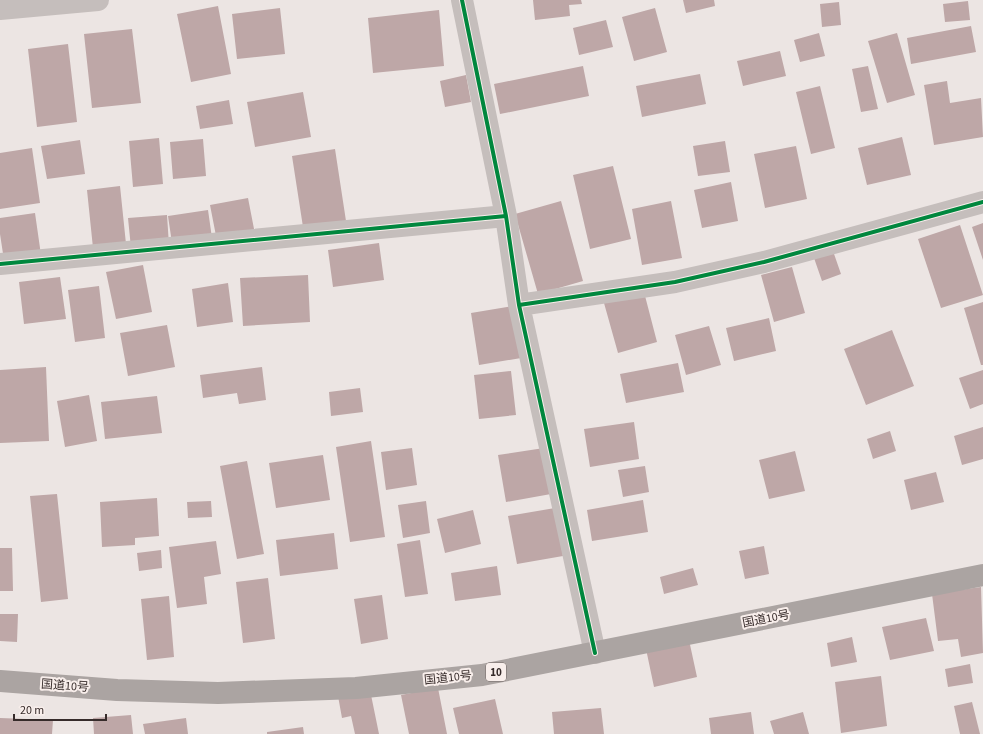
<svg xmlns="http://www.w3.org/2000/svg" width="983" height="734" font-family="'Source Sans 3','Noto Sans JP',sans-serif">
	<style>
		.building { fill: #bea7a7 }
		.lines { fill: none; stroke-linecap: round; stroke-linejoin: round }
		.street { stroke: #c5bebc; stroke-width: 22 }
		.highway { stroke: #aba4a2; stroke-width: 22 }
		.cycleway-casing { stroke: #f8eeeb; stroke-width: 6 }
		.cycleway { stroke: #00873e; stroke-width: 4 }
		.labels { text-anchor: middle; dominant-baseline: central; stroke-width: 4; stroke-linejoin: round; paint-order: stroke }
		.shield { fill: #f8eeeb; stroke: #706664; stroke-width: 1 }
		.shield-label { font-size: 11px; font-weight: bold; fill: #362b2a }
		.street-label { font-size: 12px; fill: #362b2a; stroke: #f8eeeb }
	</style>
	<rect width="100%" height="100%" fill="#ece5e3"/>
	<path class="building" d="M 533,0 L 581,0 L 582,4 L 569,5 L 570,16 L 535,20 Z
		M 683,0 L 714,0 L 715,6 L 686,13 Z
		M 968,1 L 970,20 L 945,22 L 943,4 Z
		M 839,2 L 841,25 L 822,27 L 820,4 Z
		M 218,6 L 231,74 L 191,82 L 177,14 Z
		M 280,8 L 285,54 L 237,59 L 232,14 Z
		M 655,8 L 667,52 L 634,61 L 622,17 Z
		M 439,10 L 444,66 L 373,73 L 368,18 Z
		M 606,20 L 613,47 L 579,55 L 573,28 Z
		M 971,26 L 976,52 L 911,64 L 907,38 Z
		M 132,29 L 141,103 L 92,108 L 84,34 Z
		M 819,33 L 825,56 L 800,62 L 794,40 Z
		M 897,33 L 915,95 L 887,103 L 868,41 Z
		M 68,44 L 77,122 L 37,127 L 28,49 Z
		M 780,51 L 786,76 L 743,86 L 737,61 Z
		M 583,66 L 589,96 L 500,114 L 494,84 Z
		M 868,66 L 878,109 L 861,112 L 852,69 Z
		M 700,74 L 706,104 L 642,117 L 636,86 Z
		M 466,75 L 471,102 L 445,107 L 440,81 Z
		M 947,81 L 950,103 L 981,98 L 983,137 L 934,145 L 924,85 Z
		M 820,86 L 835,148 L 811,154 L 796,92 Z
		M 303,92 L 311,137 L 255,147 L 247,102 Z
		M 229,100 L 233,124 L 200,129 L 196,106 Z
		M 902,137 L 911,175 L 867,185 L 858,148 Z
		M 159,138 L 163,184 L 133,187 L 129,141 Z
		M 203,139 L 206,176 L 173,179 L 170,142 Z
		M 80,140 L 85,174 L 47,179 L 41,146 Z
		M 725,141 L 730,172 L 698,176 L 693,146 Z
		M 796,146 L 807,199 L 765,208 L 754,154 Z
		M 32,148 L 40,203 L 0,209 L 0,153 Z
		M 335,149 L 346,221 L 303,227 L 292,156 Z
		M 613,166 L 631,239 L 590,249 L 573,175 Z
		M 731,182 L 738,221 L 702,228 L 694,190 Z
		M 120,186 L 126,244 L 93,248 L 87,190 Z
		M 248,198 L 255,234 L 217,241 L 210,205 Z
		M 561,201 L 583,281 L 538,294 L 515,214 Z
		M 671,201 L 682,258 L 642,265 L 632,209 Z
		M 208,210 L 212,238 L 172,243 L 168,216 Z
		M 35,213 L 41,255 L 4,260 L 0,234 L 0,218 Z
		M 167,215 L 169,245 L 131,248 L 128,218 Z
		M 983,223 L 983,260 L 972,227 Z
		M 960,225 L 983,295 L 941,308 L 918,239 Z
		M 379,243 L 384,280 L 333,287 L 328,250 Z
		M 833,251 L 841,274 L 822,281 L 814,258 Z
		M 143,265 L 152,312 L 116,319 L 106,272 Z
		M 792,267 L 805,313 L 774,322 L 761,275 Z
		M 308,275 L 310,322 L 243,326 L 240,278 Z
		M 60,277 L 66,319 L 24,324 L 19,282 Z
		M 228,283 L 233,322 L 197,327 L 192,289 Z
		M 99,286 L 105,338 L 75,342 L 68,290 Z
		M 644,292 L 657,342 L 618,353 L 604,303 Z
		M 983,302 L 983,365 L 981,365 L 964,308 Z
		M 519,305 L 527,357 L 479,365 L 471,313 Z
		M 769,318 L 776,351 L 734,361 L 726,328 Z
		M 167,325 L 175,367 L 128,376 L 120,333 Z
		M 709,326 L 721,365 L 686,375 L 675,335 Z
		M 892,330 L 914,386 L 866,405 L 844,349 Z
		M 678,363 L 684,392 L 626,403 L 620,374 Z
		M 46,367 L 49,441 L 0,443 L 0,370 Z
		M 262,367 L 266,400 L 239,404 L 237,393 L 203,398 L 200,375 Z
		M 983,370 L 983,404 L 970,409 L 959,378 Z
		M 511,371 L 516,415 L 479,419 L 474,375 Z
		M 360,388 L 363,412 L 331,416 L 329,392 Z
		M 89,395 L 97,441 L 65,447 L 57,401 Z
		M 157,396 L 162,433 L 105,439 L 101,402 Z
		M 634,422 L 639,459 L 590,467 L 584,429 Z
		M 983,427 L 983,459 L 962,465 L 954,436 Z
		M 890,431 L 896,451 L 873,459 L 867,439 Z
		M 371,441 L 385,537 L 350,542 L 336,447 Z
		M 412,448 L 417,485 L 386,490 L 381,452 Z
		M 544,448 L 551,494 L 506,502 L 498,455 Z
		M 795,451 L 805,491 L 769,499 L 759,460 Z
		M 323,455 L 330,500 L 276,508 L 269,463 Z
		M 247,461 L 264,554 L 237,559 L 220,466 Z
		M 645,466 L 649,492 L 623,497 L 618,470 Z
		M 936,472 L 944,502 L 911,510 L 904,480 Z
		M 57,494 L 68,599 L 41,602 L 30,496 Z
		M 157,498 L 159,536 L 135,538 L 135,545 L 102,547 L 100,502 Z
		M 643,500 L 648,532 L 592,541 L 587,510 Z
		M 211,501 L 212,517 L 188,518 L 187,502 Z
		M 426,501 L 430,533 L 403,538 L 398,505 Z
		M 555,508 L 563,556 L 517,564 L 508,516 Z
		M 473,510 L 481,544 L 445,553 L 437,519 Z
		M 334,533 L 338,569 L 280,576 L 276,540 Z
		M 420,540 L 428,594 L 405,597 L 397,544 Z
		M 216,541 L 221,574 L 204,577 L 207,604 L 177,608 L 169,547 Z
		M 764,546 L 769,574 L 745,579 L 739,551 Z
		M 0,548 L 12,548 L 13,591 L 0,591 Z
		M 161,550 L 162,568 L 139,571 L 137,553 Z
		M 497,566 L 501,595 L 455,601 L 451,573 Z
		M 693,568 L 698,585 L 664,594 L 660,577 Z
		M 268,578 L 275,639 L 243,643 L 236,582 Z
		M 981,587 L 983,653 L 961,657 L 958,639 L 938,641 L 932,594 Z
		M 382,595 L 388,639 L 361,644 L 354,599 Z
		M 169,596 L 174,657 L 147,660 L 141,599 Z
		M 0,614 L 18,614 L 17,642 L 0,641 Z
		M 926,618 L 934,651 L 890,660 L 882,627 Z
		M 852,637 L 857,662 L 831,667 L 827,643 Z
		M 689,640 L 697,677 L 654,687 L 646,649 Z
		M 970,664 L 973,683 L 948,687 L 945,669 Z
		M 881,676 L 887,726 L 841,733 L 835,682 Z
		M 438,688 L 447,734 L 409,734 L 401,695 Z
		M 370,690 L 379,734 L 355,734 L 351,716 L 342,718 L 338,696 Z
		M 495,699 L 503,734 L 459,734 L 453,708 Z
		M 972,702 L 980,734 L 960,734 L 954,706 Z
		M 601,708 L 604,734 L 554,734 L 552,712 Z
		M 751,712 L 754,734 L 711,734 L 709,718 Z
		M 803,712 L 809,734 L 774,734 L 770,721 Z
		M 131,715 L 133,734 L 94,734 L 93,718 Z
		M 0,718 L 53,720 L 52,734 L 0,734 Z
		M 186,718 L 188,734 L 145,734 L 143,724 Z
		M 303,727 L 304,734 L 267,734 L 267,732 Z"/>
	<g class="lines">
		<path class="street" d="M 462,0 L 506,216 L 519,305 L 595,653
			M 0,9 L 98,0
			M 0,264 L 506,216
			M 519,305 L 675,282 L 764,262 L 983,202"/>
		<path class="highway" d="M 0,681 L 117,690 L 218,693 L 356,688 L 482,675 L 983,575"/>
		<g class="cycleway-casing">
			<path id="cycleway" d="M 462,0 L 506,216 L 519,305 L 595,653
				M 0,264 L 506,216
				M 519,305 L 675,282 L 764,262 L 983,202"/>
		</g>
		<use href="#cycleway" class="cycleway"/>
	</g>
	<g class="labels">
		<rect class="shield" x="486" y="663" width="20" height="18" rx="3"/>
		<g class="shield-label">
			<text x="496" y="672">10</text>
		</g>
		<g class="street-label">
			<text transform="translate(766 619) rotate(-11)">国道10号</text>
			<text transform="translate(448 678) rotate(-6)">国道10号</text>
			<text transform="translate(65 686) rotate(4)">国道10号</text>
		</g>
	</g>
	<path d="M14 714v6h92v-6" fill="none" stroke="#362b2a" stroke-width="2"/>
	<text x="20" y="714" font-size="12" fill="#362b2a" stroke="#f8eeeb" stroke-width="3" paint-order="stroke">20 m</text>
</svg>
